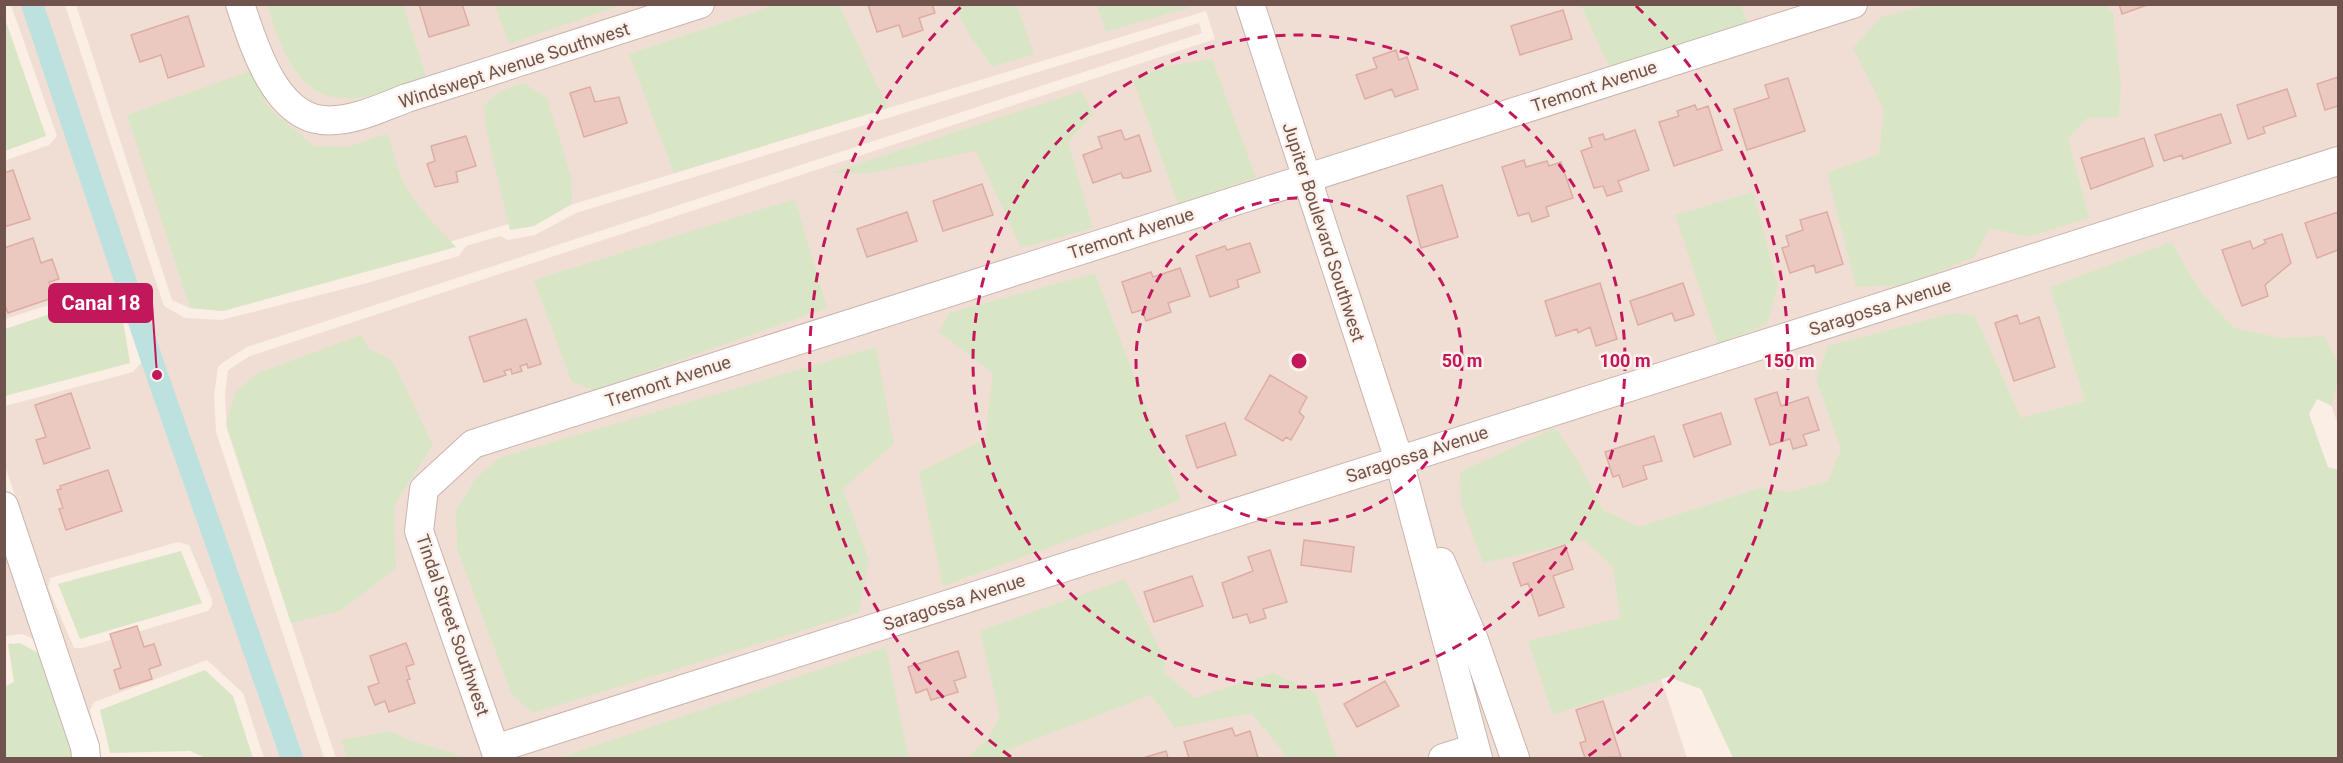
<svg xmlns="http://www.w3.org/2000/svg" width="2343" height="763" font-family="Roboto,sans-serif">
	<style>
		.residential { fill: #f0ded5; fill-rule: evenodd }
		.green { fill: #d9e6c5 }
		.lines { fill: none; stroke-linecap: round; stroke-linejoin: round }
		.canal { stroke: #bce1df; stroke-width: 22 }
		.building { fill: #ecc9c0; stroke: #ddada2; stroke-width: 1.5 }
		.minor-casing { stroke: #cab4ad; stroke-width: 30 }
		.minor { stroke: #fff; stroke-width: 28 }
		.ring { fill: none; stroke: #c2185b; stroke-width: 3; stroke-dasharray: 10 8 }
		.labels { text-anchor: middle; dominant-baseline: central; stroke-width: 5; stroke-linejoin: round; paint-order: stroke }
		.street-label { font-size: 18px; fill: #70534d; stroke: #fdf2eb }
		.centre { fill: #c2185b; stroke: #fdf2eb; stroke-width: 3 }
		.ring-label { font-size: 18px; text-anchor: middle; font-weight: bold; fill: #c2185b; stroke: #fdf2eb; stroke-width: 5; stroke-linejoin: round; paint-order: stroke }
		.leader { fill: none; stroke: #c2185b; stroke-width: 2 }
		.callout-dot { fill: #c2185b; stroke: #fdf2eb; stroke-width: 2 }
		.callout { fill: #c2185b; stroke: #c2185b; stroke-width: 2 }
		.callout-label { font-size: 20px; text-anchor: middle; font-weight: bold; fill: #fff }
	</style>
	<rect width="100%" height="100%" fill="#faeee5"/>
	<path class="residential" d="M 11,5 L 65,5 L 164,306 L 185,318 L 221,320 L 367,283 L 459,256 L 466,246 L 500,236 L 508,240 L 535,235 L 576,213 L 1199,23 L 1202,33 L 247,347 L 222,363 L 218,367 L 214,396 L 216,432 L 324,758 L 264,758 L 243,693 L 207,660 L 94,702 L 90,710 L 95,734 L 5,466 L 5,406 L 133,372 L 141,363 L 133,316 L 84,294 L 5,319 L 4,161 L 49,145 L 57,136 ZM 178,542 L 189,545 L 212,599 L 212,606 L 208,611 L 83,648 L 74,648 L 48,587 L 50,578 Z
		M 76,5 L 2338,5 L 2338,425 L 2310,343 L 1620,553 L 1687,758 L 336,758 L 227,429 L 225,395 L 228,370 L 250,356 L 1215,39 L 1206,11 L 223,311 L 190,308 L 172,300 Z
		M 8,555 L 37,641 L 23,634 L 5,636 L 4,556 Z"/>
	<path class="green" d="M 1200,4 L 1106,32 L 1097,5 L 1097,4 Z
		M 1934,4 L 2105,5 L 2113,13 L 2121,84 L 2119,117 L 2087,118 L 2068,139 L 2089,218 L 2027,237 L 1990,228 L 1974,257 L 1906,285 L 1856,287 L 1827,173 L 1879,154 L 1884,110 L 1853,48 L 1881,17 Z
		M 267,5 L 403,5 L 426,76 C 407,83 386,93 365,97 C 300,109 283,53 267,5 Z
		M 495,5 L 495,4 L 622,5 L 509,44 Z
		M 775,5 L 839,5 L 888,108 L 674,173 L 629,54 Z
		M 953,5 L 1017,5 L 1034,54 L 992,67 L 965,28 Z
		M 1581,5 L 1741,5 L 1750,28 L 1611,71 Z
		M 5,19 L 46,136 L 5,151 L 4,151 Z
		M 1212,59 L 1256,177 L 1178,204 L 1133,80 L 1163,67 Z
		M 253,70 L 268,107 L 314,146 L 347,147 L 387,134 C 395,150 396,168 404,184 C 417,207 438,228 456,247 L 223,311 L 190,308 L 127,115 Z
		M 524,83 L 547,98 L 571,176 L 572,204 L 534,226 L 510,230 L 486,130 L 484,105 L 501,91 Z
		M 1081,91 L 1094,114 L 1068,142 L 1093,228 L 1021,248 L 976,151 L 871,173 L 830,173 Z
		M 1753,192 L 1778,286 L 1767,324 L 1718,344 L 1675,215 Z
		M 795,199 L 827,308 L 594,390 L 571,381 L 534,280 Z
		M 2171,242 L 2199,290 L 2234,328 L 2281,338 L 2324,336 C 2343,369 2340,369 2332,406 L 2317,399 L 2309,414 L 2328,467 L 2338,470 L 2338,758 L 1733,758 L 1701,689 L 1668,677 L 1553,715 L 1528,641 L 1620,618 L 1613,567 L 1584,540 L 1483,563 L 1461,504 L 1460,472 L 1555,428 L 1576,458 L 1603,510 L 1639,527 L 1760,488 L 1789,492 L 1828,481 L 1841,449 L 1816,379 L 1828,346 L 1954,313 L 1975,316 L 2021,418 L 2085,401 L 2050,287 Z
		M 1095,273 L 1181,500 L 943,586 L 919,472 L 985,439 L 993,373 L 939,332 L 949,313 Z
		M 83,303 L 123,321 L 130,363 L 5,396 L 5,329 Z
		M 361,335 L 369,349 L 392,360 L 433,445 L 394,506 L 396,568 L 340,611 L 291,623 L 226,423 L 236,391 L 258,373 Z
		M 876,347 L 894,444 L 843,489 L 869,560 L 859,613 L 533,713 L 512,695 L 457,549 L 456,511 L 475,479 L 499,458 Z
		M 181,551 L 202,603 L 80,639 L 58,584 Z
		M 1125,579 L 1165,660 L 1164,673 L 1195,698 L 1273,673 L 1316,693 L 1337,758 L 1285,758 L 1282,750 L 1251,713 L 1175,728 L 1151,695 L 1009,749 L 1011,758 L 967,758 L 988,739 L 1000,716 L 980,631 Z
		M 20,643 L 38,653 L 65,708 L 73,758 L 5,758 L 4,687 L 14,682 L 8,644 Z
		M 886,647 L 908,755 L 912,758 L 559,758 Z
		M 205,670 L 233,696 L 253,758 L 206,758 L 190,751 L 110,753 L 100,710 Z
		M 390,731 L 412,741 L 469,758 L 347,758 L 341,740 Z"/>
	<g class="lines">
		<path class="canal" d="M 32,4 L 157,375 L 292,758"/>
	</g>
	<path class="building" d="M 419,4 L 462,4 L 469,25 L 429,37 Z
		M 932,4 L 935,13 L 919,18 L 923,30 L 903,37 L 899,25 L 877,32 L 868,5 Z
		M 2119,4 L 2150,4 L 2122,14 Z
		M 1563,10 L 1572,39 L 1520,55 L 1511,26 Z
		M 188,16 L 204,66 L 168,78 L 161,55 L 140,62 L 131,35 Z
		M 1396,50 L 1399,60 L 1407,57 L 1418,89 L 1395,97 L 1392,89 L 1365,99 L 1356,75 L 1377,68 L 1373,58 Z
		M 2338,77 L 2338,106 L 2325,110 L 2317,84 Z
		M 1788,78 L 1805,131 L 1747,150 L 1734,109 L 1769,98 L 1765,85 Z
		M 590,87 L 595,102 L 619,97 L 627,123 L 584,137 L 570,93 Z
		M 2287,89 L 2296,116 L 2263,127 L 2265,133 L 2248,139 L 2237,105 Z
		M 1695,105 L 1697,110 L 1708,106 L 1722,150 L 1674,166 L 1659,122 L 1679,116 L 1677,111 Z
		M 2221,114 L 2231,143 L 2183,159 L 2182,155 L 2164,161 L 2155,135 Z
		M 1121,130 L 1125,140 L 1139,135 L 1151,171 L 1128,178 L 1123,178 L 1121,173 L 1093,183 L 1083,155 L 1102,148 L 1098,137 Z
		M 1635,130 L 1649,170 L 1618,181 L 1622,191 L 1607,196 L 1603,186 L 1594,188 L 1581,151 L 1592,147 L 1589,138 L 1603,134 L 1605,140 Z
		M 466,136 L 476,166 L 456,172 L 458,182 L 435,187 L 427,164 L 435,161 L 431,146 Z
		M 2144,138 L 2153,166 L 2091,189 L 2081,158 Z
		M 1524,160 L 1526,167 L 1547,161 L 1549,166 L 1561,162 L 1573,198 L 1546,207 L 1549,216 L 1532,222 L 1529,213 L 1518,216 L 1502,167 Z
		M 13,170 L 30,219 L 4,227 L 4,173 Z
		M 982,184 L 993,215 L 943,231 L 933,201 Z
		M 1442,185 L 1458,237 L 1421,248 L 1407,196 Z
		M 907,212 L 917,241 L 867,257 L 857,229 Z
		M 1827,212 L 1843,264 L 1816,273 L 1814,265 L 1790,273 L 1782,248 L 1789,246 L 1786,236 L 1803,230 L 1800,220 Z
		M 2338,212 L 2338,250 L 2317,258 L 2305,223 Z
		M 2282,234 L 2291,263 L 2265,285 L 2268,296 L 2242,306 L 2222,250 L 2250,241 L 2253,249 L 2266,243 L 2264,240 Z
		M 33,238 L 41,263 L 52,259 L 59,279 L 49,282 L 55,297 L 8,313 L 4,303 L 4,248 Z
		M 1250,243 L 1260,272 L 1237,280 L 1239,287 L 1210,297 L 1196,256 L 1225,246 L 1227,250 Z
		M 1180,268 L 1190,296 L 1168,303 L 1171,312 L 1146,321 L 1142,310 L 1132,313 L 1122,282 L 1151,272 L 1153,277 Z
		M 1600,283 L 1617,339 L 1596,346 L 1590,327 L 1578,333 L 1577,329 L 1556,336 L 1545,301 Z
		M 1683,283 L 1694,315 L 1675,321 L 1672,313 L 1638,325 L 1630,301 Z
		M 2017,315 L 2020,324 L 2039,317 L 2055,367 L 2014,381 L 1995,323 Z
		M 526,319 L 541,364 L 528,368 L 527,364 L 520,366 L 522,371 L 512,374 L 511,369 L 504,371 L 506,375 L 484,382 L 469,337 Z
		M 1270,375 L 1307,397 L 1299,412 L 1304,417 L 1291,440 L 1286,437 L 1283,441 L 1245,419 Z
		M 1777,392 L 1781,406 L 1808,397 L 1819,430 L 1803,435 L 1807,445 L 1793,449 L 1790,439 L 1770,445 L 1755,399 Z
		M 71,393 L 90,448 L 44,464 L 36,440 L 46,437 L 35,405 Z
		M 1721,413 L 1731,444 L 1694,457 L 1683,425 Z
		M 1225,423 L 1236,455 L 1197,468 L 1186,436 Z
		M 1654,436 L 1662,461 L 1643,466 L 1647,479 L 1623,487 L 1619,475 L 1613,477 L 1605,452 Z
		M 108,470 L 122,511 L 66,530 L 59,509 L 63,508 L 57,490 L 61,489 L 60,486 Z
		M 1304,540 L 1354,547 L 1351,572 L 1301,565 Z
		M 1565,545 L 1573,569 L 1553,576 L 1564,607 L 1539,616 L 1528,583 L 1521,586 L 1513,563 Z
		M 1270,550 L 1287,602 L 1263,609 L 1266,618 L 1250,623 L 1247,614 L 1233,618 L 1222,583 L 1253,571 L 1248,557 Z
		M 1192,576 L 1203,606 L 1154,622 L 1144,592 Z
		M 137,626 L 144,647 L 154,644 L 161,665 L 149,669 L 152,679 L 120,689 L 114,670 L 121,668 L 110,634 Z
		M 406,643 L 414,664 L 406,667 L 410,679 L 407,680 L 415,703 L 389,712 L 385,701 L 375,705 L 368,687 L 379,683 L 370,656 Z
		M 958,651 L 966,677 L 954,681 L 958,692 L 931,700 L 927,689 L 916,693 L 908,667 Z
		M 1385,681 L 1399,706 L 1357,727 L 1344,704 Z
		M 1603,701 L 1621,757 L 1585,758 L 1580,743 L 1586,741 L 1576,710 Z
		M 1232,728 L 1235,736 L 1250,731 L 1258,758 L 1189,758 L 1184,742 Z
		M 1166,751 L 1168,758 L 1143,758 Z"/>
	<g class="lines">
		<g class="minor-casing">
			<path id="minor" d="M 240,4 C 253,43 274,115 322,120 C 351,123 380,108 407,98 L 700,4
				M 1250,4 L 1399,460 L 1478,758
				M 4,506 L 85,747 L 86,758
				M 1441,562 L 1474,640 L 1515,758
				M 495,749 L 2338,161
				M 498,758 L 419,531 L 424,489 L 473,444 L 1853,4
				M 1443,758 L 1475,748"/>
		</g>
		<use href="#minor" class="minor"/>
	</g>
	<g class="ring">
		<circle cx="1299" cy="361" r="163"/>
		<circle cx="1299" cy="361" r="326"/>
		<path d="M1011 757A490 490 0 0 1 962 6M1636 6A490 490 0 0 1 1587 757"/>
	</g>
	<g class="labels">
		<g class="street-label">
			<text transform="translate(514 65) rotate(-18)">Windswept Avenue Southwest</text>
			<text transform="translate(1594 86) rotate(-18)">Tremont Avenue</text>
			<text transform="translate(1324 232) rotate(72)">Jupiter Boulevard Southwest</text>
			<text transform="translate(1131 233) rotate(-18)">Tremont Avenue</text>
			<text transform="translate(1880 307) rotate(-18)">Saragossa Avenue</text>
			<text transform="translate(668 381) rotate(-18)">Tremont Avenue</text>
			<text transform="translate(1417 454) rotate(-18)">Saragossa Avenue</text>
			<text transform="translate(954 602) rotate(-18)">Saragossa Avenue</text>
			<text transform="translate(453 625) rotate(71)">Tindal Street Southwest</text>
		</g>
	</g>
	<circle cx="1299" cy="361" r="9" class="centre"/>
	<g class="ring-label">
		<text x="1462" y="367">50 m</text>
		<text x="1625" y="367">100 m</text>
		<text x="1789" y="367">150 m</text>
	</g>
	<path class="leader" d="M157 375L152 303"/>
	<circle class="callout-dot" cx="157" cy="375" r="6"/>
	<rect class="callout" x="49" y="284" width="103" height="38" rx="6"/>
	<g class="callout-label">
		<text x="101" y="310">Canal 18</text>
	</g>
	<rect width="2343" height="763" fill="none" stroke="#70534d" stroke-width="12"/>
</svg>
